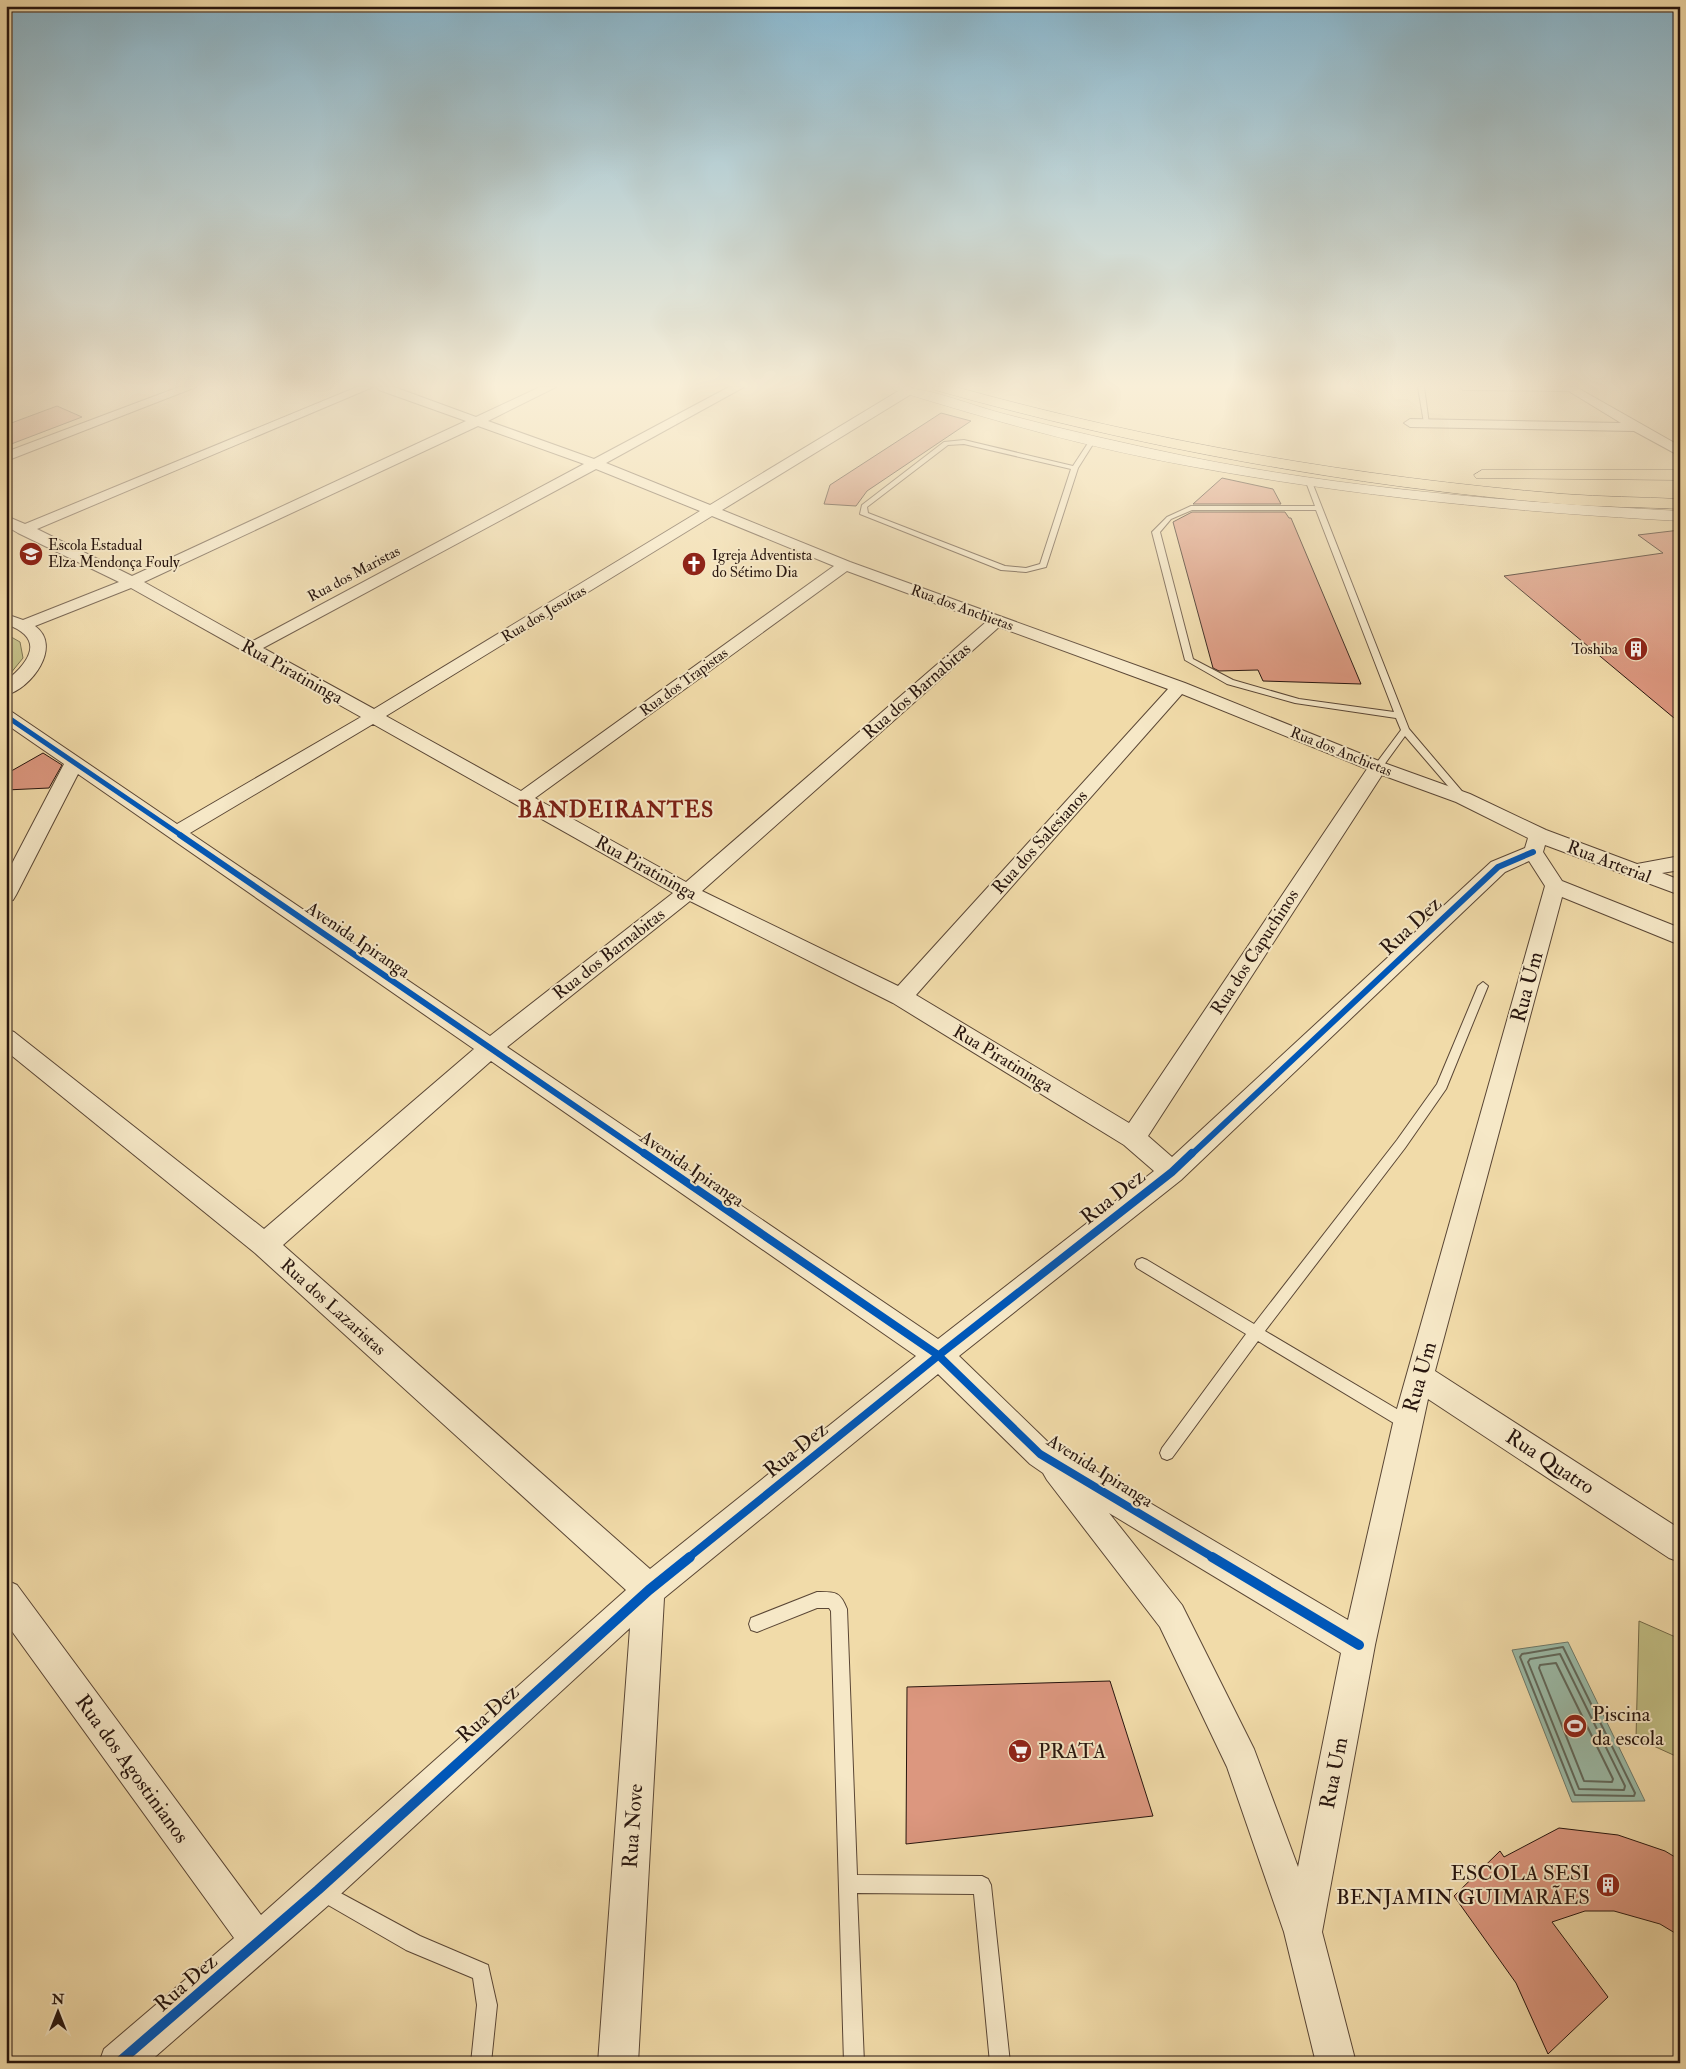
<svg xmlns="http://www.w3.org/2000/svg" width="1686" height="2069" font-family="'IM FELL Double Pica',serif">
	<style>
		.green { fill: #c1be84; stroke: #746a49 }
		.water { fill: #9bbba8; stroke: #6d796a }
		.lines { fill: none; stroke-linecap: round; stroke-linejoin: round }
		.shore { stroke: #61685b; stroke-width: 2 }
		.building { fill: #dc977f; stroke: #27150e }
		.service-casing { stroke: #5a4635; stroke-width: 2 }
		.minor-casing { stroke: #5a4635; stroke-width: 2 }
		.tertiary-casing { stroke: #5a4635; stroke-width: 1 }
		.motorway-casing { stroke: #27150e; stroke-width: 1 }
		.service { fill: #f6e8c7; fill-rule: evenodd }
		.minor { fill: #f6e8c7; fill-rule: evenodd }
		.tertiary { fill: #f6e8c7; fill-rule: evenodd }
		.motorway { fill: #f1dba9; fill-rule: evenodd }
		.cycleway-far3-casing { stroke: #f6e8c7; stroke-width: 8 }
		.cycleway-far2-casing { stroke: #f6e8c7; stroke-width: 9 }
		.cycleway-far1-casing { stroke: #f6e8c7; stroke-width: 11 }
		.cycleway-casing { stroke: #f6e8c7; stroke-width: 13 }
		.cycleway-far3 { stroke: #0057b8; stroke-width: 5 }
		.cycleway-far2 { stroke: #0057b8; stroke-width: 6 }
		.cycleway-far1 { stroke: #0057b8; stroke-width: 8 }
		.cycleway { stroke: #0057b8; stroke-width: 10 }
		.labels { text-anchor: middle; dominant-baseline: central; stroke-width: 4; stroke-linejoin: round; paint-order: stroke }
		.far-poi-label { font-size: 15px; fill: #27150e; stroke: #f6e8c7; text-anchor: start }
		.far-street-label { font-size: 15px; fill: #27150e; stroke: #f6e8c7 }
		.street-label { font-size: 18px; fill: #27150e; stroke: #f6e8c7 }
		.near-street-label { font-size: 21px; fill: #27150e; stroke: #f6e8c7 }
		.near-poi-label { font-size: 21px; fill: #27150e; stroke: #f6e8c7; text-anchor: start }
		.district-label { font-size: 22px; font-weight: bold; letter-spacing: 1px; fill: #7a1f14; stroke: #f6e8c7 }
	</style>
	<rect width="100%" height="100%" fill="#f1dba9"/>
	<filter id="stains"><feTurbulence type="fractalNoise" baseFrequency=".004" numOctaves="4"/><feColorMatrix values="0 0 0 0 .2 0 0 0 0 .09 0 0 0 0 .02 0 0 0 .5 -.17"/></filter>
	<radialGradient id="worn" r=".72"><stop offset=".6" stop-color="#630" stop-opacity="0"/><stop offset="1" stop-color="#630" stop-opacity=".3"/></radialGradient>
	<path class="green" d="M 6,634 L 20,642 L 23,658 L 6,679 Z
		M 1639,1621 L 1680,1639 L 1680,1758 L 1636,1738 Z"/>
	<path class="water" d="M 1568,1642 L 1645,1801 L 1572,1802 L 1512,1650 Z"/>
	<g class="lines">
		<path class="shore" d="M 1563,1647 L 1635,1793 L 1634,1796 L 1575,1795 L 1520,1657 L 1522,1654 Z
			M 1560,1654 L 1625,1786 L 1624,1790 L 1579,1789 L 1528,1662 L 1530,1659 Z
			M 1556,1663 L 1613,1779 L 1612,1782 L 1584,1781 L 1539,1668 L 1540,1665 Z"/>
	</g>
	<path class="building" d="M 57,406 L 82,417 L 6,446 L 6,425 Z
		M 941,413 L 971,421 L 867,491 L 856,506 L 824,504 L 830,485 Z
		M 1222,478 L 1273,489 L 1281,504 L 1193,504 Z
		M 1192,512 L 1285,512 L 1289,518 L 1291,518 L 1361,684 L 1263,681 L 1258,670 L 1219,671 L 1213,668 L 1173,522 Z
		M 1680,530 L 1680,723 L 1504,576 L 1663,553 L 1638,535 Z
		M 43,753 L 62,765 L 49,788 L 6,790 L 6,774 Z
		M 1110,1681 L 1153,1816 L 906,1844 L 907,1687 Z
		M 1559,1828 L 1618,1835 L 1665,1851 L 1680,1860 L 1680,1936 L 1660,1924 L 1614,1911 L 1585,1911 L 1552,1922 L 1608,1997 L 1548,2054 L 1516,1983 L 1454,1896 L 1500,1851 L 1504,1857 Z"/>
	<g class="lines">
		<g class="service-casing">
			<path id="service" d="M 1418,387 L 1424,387 L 1429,424 L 1424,423 Z
				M 1461,387 L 1571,387 L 1574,389 L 1571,391 L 1463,390 Z
				M 964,440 L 1073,466 L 1090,440 L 1095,441 L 1078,468 L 1046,567 L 1026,572 L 1001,570 L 860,514 L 862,505 L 944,442 ZM 964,444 L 1071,469 L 1040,564 L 1026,568 L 1005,566 L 868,513 L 867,507 L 948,445 Z
				M 1309,480 L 1312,482 L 1409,729 L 1466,796 L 1466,800 L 1460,800 L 1405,736 L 1381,769 L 1375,769 L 1375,765 L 1401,730 L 1396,718 L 1295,703 L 1227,684 L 1185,660 L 1152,532 L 1167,517 L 1191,506 L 1315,506 L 1306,482 ZM 1192,510 L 1316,510 L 1394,712 L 1299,699 L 1233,680 L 1193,659 L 1160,532 L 1171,519 Z
				M 1483,982 L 1488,986 L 1446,1089 L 1405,1148 L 1265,1331 L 1412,1418 L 1414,1423 L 1412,1428 L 1407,1430 L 1402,1428 L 1258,1341 L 1172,1458 L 1167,1460 L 1162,1458 L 1160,1453 L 1162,1448 L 1246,1334 L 1137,1268 L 1135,1264 L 1137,1260 L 1142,1258 L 1147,1260 L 1254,1324 L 1397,1140 L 1437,1084 L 1478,986 Z
				M 817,1592 C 835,1592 840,1591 847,1609 L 857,1875 L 982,1876 L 988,1879 L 991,1885 L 1010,2063 L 990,2063 L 974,1894 L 857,1893 L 864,2063 L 844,2063 L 831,1611 L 829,1608 L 817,1608 L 757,1632 L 751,1630 L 749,1624 L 751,1618 Z
				M 322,1883 L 420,1936 L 488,1965 L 497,2005 L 491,2063 L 471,2063 L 477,2005 L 473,1978 L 406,1950 L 316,1898 L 313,1892 L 316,1886 Z"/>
		</g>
		<g class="minor-casing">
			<path id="minor" d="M 179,387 L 196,387 L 6,461 L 6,452 Z
				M 357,387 L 373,387 L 37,529 L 132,576 L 466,421 L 379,390 L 377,387 L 394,387 L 476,417 L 540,387 L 556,387 L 488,421 L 594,459 L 729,387 L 744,387 L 606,463 L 710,505 L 905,387 L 911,387 L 915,390 L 913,393 L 722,510 L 850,562 L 1185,683 L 1384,763 L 1470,794 L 1546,830 L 1637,864 L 1680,856 L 1680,870 L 1662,873 L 1680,880 L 1680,895 L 1545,845 L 1543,852 L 1562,881 L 1680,928 L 1680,945 L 1562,897 L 1435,1371 L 1680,1529 L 1680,1562 L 1669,1558 L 1428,1399 L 1375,1645 L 1322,1932 L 1356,2063 L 1316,2063 L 1284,1932 L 1227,1767 L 1160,1627 L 1047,1480 L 1043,1473 L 1030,1464 L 938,1374 L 664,1598 L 638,2063 L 598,2063 L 630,1628 L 331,1903 L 148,2063 L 99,2063 L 104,2049 L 234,1938 L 6,1623 L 6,1580 L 17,1585 L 261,1915 L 626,1590 L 255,1253 L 6,1051 L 6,1029 L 14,1032 L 264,1229 L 474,1049 L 78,774 L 16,895 L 13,900 L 6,902 L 6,875 L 64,764 L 6,724 L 6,711 L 12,712 L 177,824 L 361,717 L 131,588 L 35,626 C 63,646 31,689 6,695 L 6,681 C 31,661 45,638 6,624 L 6,614 L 23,620 L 119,582 L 18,533 L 6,526 L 6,516 L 25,524 ZM 478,426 L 584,464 L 251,642 L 144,582 ZM 596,469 L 700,511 L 374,709 L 263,648 ZM 712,516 L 834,566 L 521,791 L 386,716 ZM 847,571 L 986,622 L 686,882 L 535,798 ZM 999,627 L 1168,689 L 898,986 L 702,891 ZM 1182,694 L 1367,769 L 1129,1123 L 916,995 ZM 373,724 L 673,893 L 490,1036 L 190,833 ZM 1382,775 L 1456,802 L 1528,838 L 1525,848 L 1491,862 L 1172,1157 L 1148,1136 ZM 1529,861 L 1545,886 L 1393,1423 L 1348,1620 L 1050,1444 L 959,1356 L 1181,1180 L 1505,872 ZM 690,901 L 893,1003 L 1124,1145 L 1154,1171 L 938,1339 L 507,1047 ZM 491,1061 L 916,1356 L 650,1569 L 283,1245 ZM 1109,1513 L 1341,1653 L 1298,1867 L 1254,1749 L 1182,1605 Z
				M 1562,387 L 1576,387 L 1680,446 L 1680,456 L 1634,431 L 1410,427 L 1404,423 L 1410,419 L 1621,423 Z"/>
		</g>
		<g class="tertiary-casing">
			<path id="tertiary" d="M 892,387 C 929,387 964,403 1001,413 C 1061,429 1123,443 1185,456 C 1347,489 1514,502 1680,511 L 1680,521 C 1515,512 1352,496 1189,466 C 1089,448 991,420 894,390 Z"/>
		</g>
		<g class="motorway-casing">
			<path id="motorway" d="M 933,387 L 956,387 C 1155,442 1357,477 1563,494 C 1602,497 1641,497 1680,499 L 1680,509 C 1641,507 1601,507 1562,504 C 1349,486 1140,448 935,390 Z
				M 1482,470 L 1680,470 L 1680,480 L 1476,478 L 1474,475 Z"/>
		</g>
		<use href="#service" class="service"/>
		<use href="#minor" class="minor"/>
		<use href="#tertiary" class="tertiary"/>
		<use href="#motorway" class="motorway"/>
		<g class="cycleway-far3-casing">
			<path id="cycleway-far3" d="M 6,716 L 182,836"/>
		</g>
		<g class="cycleway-far2-casing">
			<path id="cycleway-far2" d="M 180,835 L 646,1155
				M 1191,1155 L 1498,867 L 1533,852"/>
		</g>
		<g class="cycleway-far1-casing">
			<path id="cycleway-far1" d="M 644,1153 L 938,1355 L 1040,1454 L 1214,1558
				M 688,1558 L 944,1351 L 1172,1172 L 1192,1153"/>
		</g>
		<g class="cycleway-casing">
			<path id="cycleway" d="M 1212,1557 L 1359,1645
				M 118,2063 L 318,1890 L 649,1590 L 690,1557"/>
		</g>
		<use href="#cycleway-far3" class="cycleway-far3"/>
		<use href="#cycleway-far2" class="cycleway-far2"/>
		<use href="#cycleway-far1" class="cycleway-far1"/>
		<use href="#cycleway" class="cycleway"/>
	</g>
	<linearGradient id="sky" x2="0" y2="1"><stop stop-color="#89b7ce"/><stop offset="0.57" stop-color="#f9efd8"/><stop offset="1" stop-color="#f9efd8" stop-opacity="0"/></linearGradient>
	<rect width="1686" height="677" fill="url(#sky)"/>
	<defs>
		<g id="school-disc" transform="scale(1.25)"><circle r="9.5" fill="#8f2418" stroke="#f6e8c7"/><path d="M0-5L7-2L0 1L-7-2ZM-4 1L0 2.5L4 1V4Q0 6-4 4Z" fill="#fff"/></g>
		<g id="church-disc" transform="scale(1.25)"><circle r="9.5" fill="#8f2418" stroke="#f6e8c7"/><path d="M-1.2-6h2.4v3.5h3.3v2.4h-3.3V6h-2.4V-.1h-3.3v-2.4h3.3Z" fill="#fff"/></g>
		<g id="building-disc" transform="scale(1.25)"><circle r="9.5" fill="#8f2418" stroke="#f6e8c7"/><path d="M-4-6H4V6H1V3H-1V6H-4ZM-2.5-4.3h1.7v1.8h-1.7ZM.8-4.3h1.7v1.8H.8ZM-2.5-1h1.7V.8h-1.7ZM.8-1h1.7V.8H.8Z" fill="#fff"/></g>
		<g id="stadium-disc" transform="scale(1.25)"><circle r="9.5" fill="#8f2418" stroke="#f6e8c7"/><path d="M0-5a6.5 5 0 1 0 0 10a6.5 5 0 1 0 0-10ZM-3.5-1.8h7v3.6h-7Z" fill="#fff"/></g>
		<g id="supermarket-disc" transform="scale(1.25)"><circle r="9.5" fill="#8f2418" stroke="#f6e8c7"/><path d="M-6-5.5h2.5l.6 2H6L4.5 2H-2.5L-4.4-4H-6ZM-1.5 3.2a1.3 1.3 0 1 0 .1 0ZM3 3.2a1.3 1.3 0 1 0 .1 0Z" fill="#fff"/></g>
	</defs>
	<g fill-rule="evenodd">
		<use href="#school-disc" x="31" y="554"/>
		<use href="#church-disc" x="694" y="564"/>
		<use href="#building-disc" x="1636" y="649"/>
		<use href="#stadium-disc" x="1575" y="1726"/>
		<use href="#supermarket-disc" x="1020" y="1751"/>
		<use href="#building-disc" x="1608" y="1885"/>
	</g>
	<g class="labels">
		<g class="far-poi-label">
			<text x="48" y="545">Escola Estadual<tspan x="48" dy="17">Elza Mendonça Fouly</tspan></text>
			<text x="712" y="555">Igreja Adventista<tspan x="712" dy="17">do Sétimo Dia</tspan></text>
			<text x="1618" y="649" text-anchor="end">Toshiba</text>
		</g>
		<g class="far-street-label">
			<text transform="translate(354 574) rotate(-28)">Rua dos Maristas</text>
			<text transform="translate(962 608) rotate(20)">Rua dos Anchietas</text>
			<text transform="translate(544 614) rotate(-31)">Rua dos Jesuítas</text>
			<text transform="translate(684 682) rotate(-36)">Rua dos Trapistas</text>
			<text transform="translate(1341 752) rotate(22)">Rua dos Anchietas</text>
		</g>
		<g class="street-label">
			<text transform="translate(292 672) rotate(29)">Rua Piratininga</text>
			<text transform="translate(917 691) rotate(-41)">Rua dos Barnabitas</text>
			<text transform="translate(1040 842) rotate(-48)">Rua dos Salesianos</text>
			<text transform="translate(1609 862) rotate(21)">Rua Arterial</text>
			<text transform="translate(646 868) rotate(29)">Rua Piratininga</text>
			<text transform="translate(358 940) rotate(34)">Avenida Ipiranga</text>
			<text transform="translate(1255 952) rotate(-57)">Rua dos Capuchinos</text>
			<text transform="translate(609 954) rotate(-38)">Rua dos Barnabitas</text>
			<text transform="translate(1003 1059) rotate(31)">Rua Piratininga</text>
			<text transform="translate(692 1169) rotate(34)">Avenida Ipiranga</text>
			<text transform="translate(333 1307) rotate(42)">Rua dos Lazaristas</text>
			<text transform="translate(1100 1471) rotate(32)">Avenida Ipiranga</text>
		</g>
		<g class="near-street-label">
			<text transform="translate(1411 926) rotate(-43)">Rua Dez</text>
			<text transform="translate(1527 987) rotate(-75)">Rua Um</text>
			<text transform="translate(1113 1197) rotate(-38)">Rua Dez</text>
			<text transform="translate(1420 1377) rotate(-74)">Rua Um</text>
			<text transform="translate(796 1450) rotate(-39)">Rua Dez</text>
			<text transform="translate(1550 1462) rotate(33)">Rua Quatro</text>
			<text transform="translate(488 1714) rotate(-42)">Rua Dez</text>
			<text transform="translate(132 1769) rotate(54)">Rua dos Agostinianos</text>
			<text transform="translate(1334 1773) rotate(-79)">Rua Um</text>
			<text transform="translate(633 1826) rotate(-86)">Rua Nove</text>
			<text transform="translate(186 1983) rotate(-41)">Rua Dez</text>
		</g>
		<g class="near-poi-label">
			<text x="1592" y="1714">Piscina<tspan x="1592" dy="24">da escola</tspan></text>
			<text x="1038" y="1751">PRATA</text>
			<text x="1590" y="1873" text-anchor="end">ESCOLA SESI<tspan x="1590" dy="24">BENJAMIN GUIMARÃES</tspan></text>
		</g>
		<g class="district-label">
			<text x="616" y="810">BANDEIRANTES</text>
		</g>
	</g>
	<rect width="1686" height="2069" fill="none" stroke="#f1dba9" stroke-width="25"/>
	<rect x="8" y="8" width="1671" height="2054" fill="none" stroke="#27150e" stroke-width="2.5"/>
	<rect x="12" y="12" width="1661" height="2044" fill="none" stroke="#27150e"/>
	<g transform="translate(58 2012)" stroke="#f6e8c7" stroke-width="4" paint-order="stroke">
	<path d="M0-4L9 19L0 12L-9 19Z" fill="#27150e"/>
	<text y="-8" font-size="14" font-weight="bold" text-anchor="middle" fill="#27150e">N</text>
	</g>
	<rect width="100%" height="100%" filter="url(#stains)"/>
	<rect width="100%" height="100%" fill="url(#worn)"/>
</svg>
